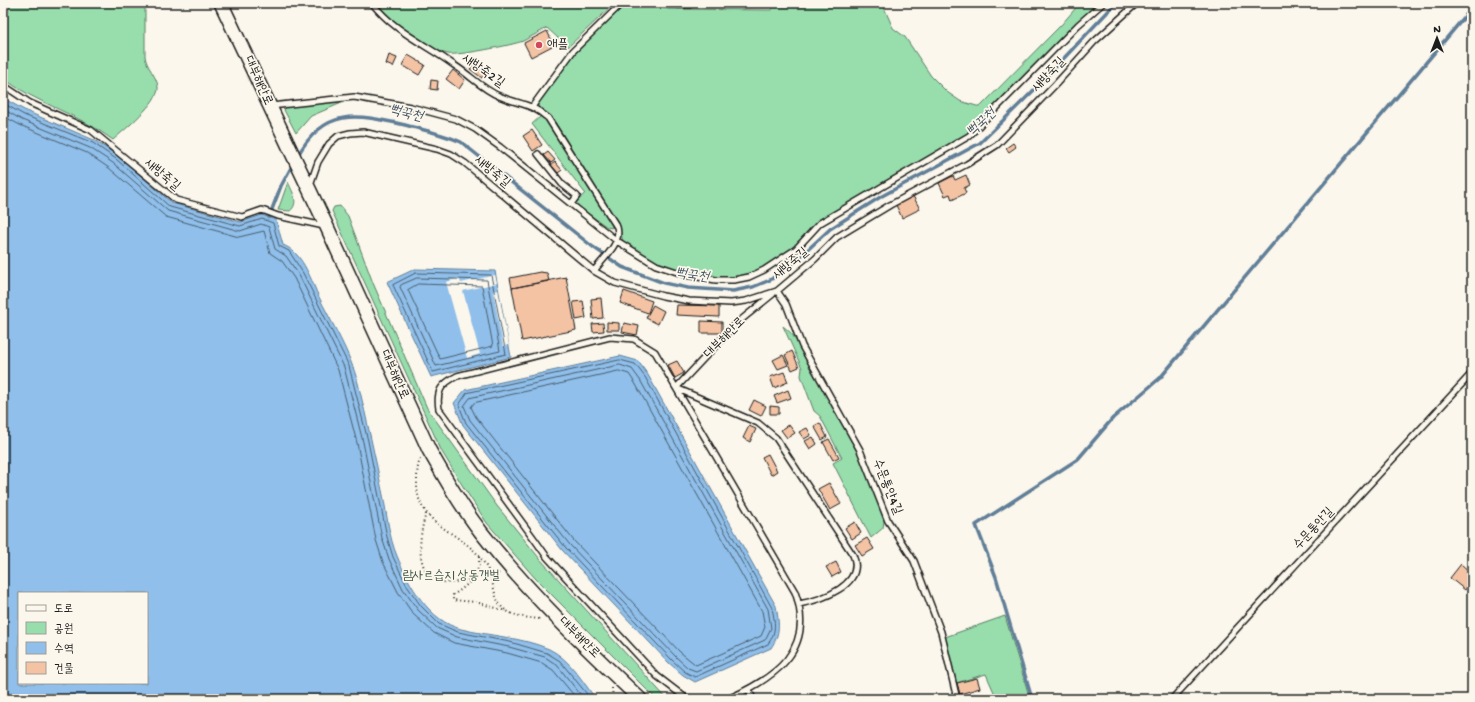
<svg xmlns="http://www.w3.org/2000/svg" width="1475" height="702" font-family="'Gochi Hand','Poor Story',sans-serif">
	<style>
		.green { fill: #97deac; stroke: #5a7d64 }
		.water { fill: #8fbfea; stroke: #617e98; fill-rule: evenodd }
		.pier { fill: #fbf7ec }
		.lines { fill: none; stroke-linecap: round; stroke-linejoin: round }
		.shore { stroke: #4a5d6e; stroke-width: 1 }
		.stream { stroke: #617e98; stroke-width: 3.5 }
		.building { fill: #f4c3a4; stroke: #1c1c1c }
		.service-casing { stroke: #1c1c1c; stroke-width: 8 }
		.tertiary-casing { stroke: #1c1c1c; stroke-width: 16 }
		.path { stroke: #1c1c1c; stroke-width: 2; stroke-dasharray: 1 3; stroke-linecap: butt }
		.service { stroke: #fbf7ec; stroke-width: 5 }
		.tertiary { stroke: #fbf7ec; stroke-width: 13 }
		.poi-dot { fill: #d1495b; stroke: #fbf7ec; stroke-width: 1.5 }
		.labels { text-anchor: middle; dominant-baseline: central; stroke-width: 3.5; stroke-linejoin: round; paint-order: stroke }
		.poi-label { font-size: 13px; fill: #1c1c1c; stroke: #fbf7ec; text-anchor: start }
		.street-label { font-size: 13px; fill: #1c1c1c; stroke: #fbf7ec }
		.park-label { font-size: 13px; fill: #415647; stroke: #fbf7ec }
		.water-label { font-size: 14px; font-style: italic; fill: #445564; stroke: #fbf7ec }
	</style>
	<rect width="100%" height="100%" fill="#fbf7ec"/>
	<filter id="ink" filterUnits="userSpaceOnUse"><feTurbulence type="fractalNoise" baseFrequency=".025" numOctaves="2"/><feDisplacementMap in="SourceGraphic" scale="8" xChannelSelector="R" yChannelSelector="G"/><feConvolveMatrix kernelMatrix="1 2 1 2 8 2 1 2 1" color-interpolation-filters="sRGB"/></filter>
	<g filter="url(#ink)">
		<path class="green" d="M 3,3 L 145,3 L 145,56 C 146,67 157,76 158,87 C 160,101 123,131 113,140 C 79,114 37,104 3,78 Z
			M 377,3 L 615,3 L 568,47 L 547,28 C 539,32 531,37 523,41 C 513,45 457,56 448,54 C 424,49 391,21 377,3 Z
			M 625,3 L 663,3 L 664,7 L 668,9 L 771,10 L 774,3 L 882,3 L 893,28 L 905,37 L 931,76 L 947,92 L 960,101 L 980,107 L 1062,24 L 1080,3 L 1099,3 L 1073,25 L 967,135 L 817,222 L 793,247 L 764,268 L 748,275 L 734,278 L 715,278 L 687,273 L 657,262 L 623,242 L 619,225 L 555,122 L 538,106 L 538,102 L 576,52 Z
			M 331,102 L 344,102 L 311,116 L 296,133 L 284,110 L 287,107 L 291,106 Z
			M 541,116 L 551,126 L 612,223 L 612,228 L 607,227 L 575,204 L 585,193 L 532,124 Z
			M 288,182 C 292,191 300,203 290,211 L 278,210 Z
			M 340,206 L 348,216 L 373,283 L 427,408 L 497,506 L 540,559 L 667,699 L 655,698 L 535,578 L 487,523 L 464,488 L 442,452 L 422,408 L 332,211 L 334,207 Z
			M 783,326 L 792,334 C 826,394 865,454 884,521 L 883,528 L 871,538 L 833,463 L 842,458 L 820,416 L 814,411 L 801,376 L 802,368 Z
			M 1005,616 L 1030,699 L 997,699 L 986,674 L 956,683 L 945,637 Z"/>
		<path class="water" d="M 3,98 L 26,111 L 94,140 L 118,156 L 172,203 L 241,222 L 262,215 L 276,220 L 283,245 C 302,252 310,277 318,295 C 332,324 350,352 358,383 C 367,420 375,457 383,495 C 387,515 389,537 397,556 C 409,585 429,621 461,629 C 489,636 521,637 549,649 C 570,659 582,681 596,699 L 3,699 ZM 19,593 L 147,593 L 147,683 L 19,683 Z
			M 415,269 L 495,271 L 511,357 L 431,377 L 387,282 Z
			M 620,356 L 638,361 L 648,375 L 776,606 C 779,623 781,633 771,648 L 695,682 L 683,675 L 669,663 L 563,551 L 463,425 L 454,403 L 465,390 Z"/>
		<path class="pier" d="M 495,275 L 497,283 L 463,291 L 480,354 L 467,358 L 446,282 L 459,278 L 461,283 Z
			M 498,290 L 509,345 L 503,346 L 493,291 Z"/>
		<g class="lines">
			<path class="shore" d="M 3,103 L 24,115 L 93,143 L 116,159 L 170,207 L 240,226 L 262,219 L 273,223 L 279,246 L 289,251 L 303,273 L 349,366 L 368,441 L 387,537 L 393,557 L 407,586 L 421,606 L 439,624 L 458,632 L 510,642 L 547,653 L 560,661 L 591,699
				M 3,109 L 22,120 L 90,148 L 113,163 L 168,211 L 240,231 L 261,224 L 269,227 L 275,249 L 286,256 L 299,275 L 344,367 L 363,442 L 382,538 L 389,559 L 403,589 L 418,610 L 437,628 L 457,637 L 509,647 L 545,657 L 557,665 L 584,699
				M 3,116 L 20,125 L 87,153 L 109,168 L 166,217 L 239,237 L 264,231 L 270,253 L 282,261 L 294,278 L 338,370 L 357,443 L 376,540 L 383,562 L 398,592 L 413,614 L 434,633 L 454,643 L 507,653 L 542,663 L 553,670 L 577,699
				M 416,273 L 491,275 L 506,354 L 433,372 L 393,285 Z
				M 417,278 L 487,280 L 500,351 L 436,366 L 400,287 L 401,285 Z
				M 418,284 L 482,286 L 493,346 L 440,359 L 408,290 Z
				M 620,360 L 635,364 L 645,377 L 772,608 C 775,622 777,632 768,644 L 695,677 L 685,672 L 672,660 L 566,548 L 466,423 L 459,405 L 467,393 Z
				M 620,365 L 632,369 L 640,380 L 768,609 L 771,628 L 765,640 L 696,671 L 688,668 L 676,657 L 570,545 L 470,420 L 464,406 L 470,398 Z
				M 619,371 L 629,374 L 635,383 L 762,611 L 765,627 L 761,636 L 696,665 L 680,652 L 574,541 L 476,417 L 471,407 L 474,403 Z"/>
			<path class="stream" d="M 297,157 C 324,107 356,114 405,125 C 424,130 443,134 461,142 L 593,247 L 622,267 L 664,283 L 688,288 L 733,291 L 753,287 L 770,280 L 788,268 L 830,229 L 882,196 L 980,143 L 1031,93 L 1116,3
				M 269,217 L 281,186 L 293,164
				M 1032,699 L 996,577 L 976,525 L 1078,459 L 1113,418 L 1160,378 L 1472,8"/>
		</g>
		<path class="building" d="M 677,3 L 692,3 L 692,8 L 677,8 Z
			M 547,31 L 554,45 L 531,57 L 524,43 Z
			M 389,55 L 397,58 L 393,67 L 386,64 Z
			M 408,55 L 425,65 L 419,75 L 402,65 Z
			M 476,61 L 488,70 L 482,78 L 470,69 Z
			M 453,70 L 465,80 L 459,89 L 446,79 Z
			M 431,80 L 438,81 L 437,90 L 430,89 Z
			M 532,130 L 542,145 L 533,151 L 523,136 Z
			M 1013,143 L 1016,147 L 1009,152 L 1006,148 Z
			M 548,152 L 555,160 L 551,163 L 544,155 Z
			M 555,162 L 562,170 L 558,173 L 551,165 Z
			M 966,175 L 970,185 L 964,188 L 966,193 L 952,200 L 950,194 L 945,196 L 939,183 L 953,176 L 955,180 Z
			M 913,196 L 920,209 L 902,218 L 896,205 Z
			M 540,272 L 547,273 L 549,281 L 512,288 L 510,278 Z
			M 566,277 L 576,330 L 522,341 L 512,288 Z
			M 624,291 L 652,301 L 648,313 L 620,303 Z
			M 601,298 L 603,318 L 593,319 L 591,299 Z
			M 583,301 L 586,318 L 576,320 L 573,302 Z
			M 653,305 L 664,311 L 658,324 L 646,318 Z
			M 677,305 L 719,306 L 719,317 L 676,315 Z
			M 701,321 L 722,322 L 722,333 L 701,333 Z
			M 607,322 L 619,323 L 619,330 L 607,330 Z
			M 603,323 L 604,331 L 593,332 L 592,324 Z
			M 624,323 L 639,326 L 637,335 L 622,332 Z
			M 792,351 L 799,367 L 792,370 L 785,355 Z
			M 783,355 L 788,365 L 778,369 L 773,360 Z
			M 677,361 L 684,373 L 675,378 L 668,365 Z
			M 784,372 L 788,382 L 774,388 L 770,377 Z
			M 788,390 L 791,398 L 777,403 L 774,396 Z
			M 754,400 L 766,406 L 761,416 L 749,410 Z
			M 770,406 L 779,407 L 779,414 L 770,414 Z
			M 820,423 L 827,437 L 822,440 L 814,426 Z
			M 789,425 L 795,433 L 787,438 L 781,430 Z
			M 749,426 L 756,429 L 750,442 L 743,438 Z
			M 807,428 L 811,435 L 804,439 L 799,432 Z
			M 813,437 L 817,444 L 810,449 L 805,441 Z
			M 829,439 L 839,457 L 833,460 L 823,442 Z
			M 768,454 L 777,471 L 771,475 L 762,457 Z
			M 829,483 L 841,504 L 830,510 L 818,489 Z
			M 855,522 L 861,533 L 852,539 L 845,528 Z
			M 867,538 L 874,549 L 862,556 L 855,545 Z
			M 836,562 L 841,572 L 832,577 L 826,567 Z
			M 1461,564 L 1472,574 L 1472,581 L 1465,590 L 1450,578 Z
			M 977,678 L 980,688 L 960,694 L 957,683 Z"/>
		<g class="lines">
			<g class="service-casing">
				<path id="service" d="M 372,3 C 396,33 424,43 454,65 C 470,75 482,89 499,96 C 520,105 529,102 548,118 L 617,227 C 622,244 603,258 594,271
					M 3,85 L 30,103 L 91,130 L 176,200 L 242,217 L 262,210 L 278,216 L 324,226
					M 271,106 L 354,97 L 411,107 L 456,119 L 475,129 L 500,147 L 617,241 L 656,265 L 686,275 L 716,280 L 734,280 L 749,277 L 764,270 L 796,249 L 820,223 L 969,136 L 1078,25 L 1103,3
					M 532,107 L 573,51 L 622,3
					M 538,154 L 562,184 L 577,196 L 571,204
					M 310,185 L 318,162 L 329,144 L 338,136 L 350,133 L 363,132 L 437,149 L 451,154 L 465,163 L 594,271 L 615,283 L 663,296 L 689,301 L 731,303 L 746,301 L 777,291 L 815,259 L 837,237 L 890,205 L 967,164 L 997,145 L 1055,85 L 1094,42 L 1137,3
					M 777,291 L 786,304 L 802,346 L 860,450 L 888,521 L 914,561 L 941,632 L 957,699
					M 773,294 L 736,324 L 676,388 L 758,423 L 776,438 L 853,555 C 866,585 821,600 799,604
					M 749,690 L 753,699
					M 687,699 L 657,676 L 547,557 L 535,540 L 439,409 C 436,391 441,384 457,376 L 610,337 L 634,339 L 655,352 L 795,592 C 816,650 775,678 728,699
					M 1172,699 L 1472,373"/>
			</g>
			<g class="tertiary-casing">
				<path id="tertiary" d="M 221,3 L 327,227 L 429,450 C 445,478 461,506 481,532 C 528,592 585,647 640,699"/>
			</g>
			<path class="path" d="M 420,459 C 417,467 417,476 417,483 C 416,524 457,530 479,556 C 506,588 478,615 541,619
				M 426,514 C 419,534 413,577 443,582 C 452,584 462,581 471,579
				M 479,557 C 481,575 467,586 453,595 L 453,600 L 476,602 L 506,611
				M 491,576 L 499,573
				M 612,688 L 613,699"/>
			<use href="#service" class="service"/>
			<use href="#tertiary" class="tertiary"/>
		</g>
	</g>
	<circle class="poi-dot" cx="539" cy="45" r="4"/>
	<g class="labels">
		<g class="poi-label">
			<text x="547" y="45">애플</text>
		</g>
		<g class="street-label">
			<text transform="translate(483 71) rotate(35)">새방죽2길</text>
			<text transform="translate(1049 75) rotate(-47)">새방죽길</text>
			<text transform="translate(258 81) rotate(66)">대부해안로</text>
			<text transform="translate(492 172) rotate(40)">새방죽길</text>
			<text transform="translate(162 175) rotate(40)">새방죽길</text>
			<text transform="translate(791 264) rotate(-40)">새방죽길</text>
			<text transform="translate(725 338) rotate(-45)">대부해안로</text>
			<text transform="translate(394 375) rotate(66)">대부해안로</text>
			<text transform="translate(887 487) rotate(68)">수문통안4길</text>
			<text transform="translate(1314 529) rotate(-47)">수문통안길</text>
			<text transform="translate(579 638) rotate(45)">대부해안로</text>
		</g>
		<g class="park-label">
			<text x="451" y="576">람사르습지 상동갯벌</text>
		</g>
		<g class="water-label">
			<text transform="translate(406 114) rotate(14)">뻑꾹천</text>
			<text transform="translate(982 123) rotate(-43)">뻑꾹천</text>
			<text transform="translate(692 276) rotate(8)">뻑꾹천</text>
		</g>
	</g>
	<rect width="1475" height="702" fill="none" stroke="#fbf7ec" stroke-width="16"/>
	<rect x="8" y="8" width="1459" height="686" fill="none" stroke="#1c1c1c" stroke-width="1.5" filter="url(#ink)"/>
	<rect x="18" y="592" width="130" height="92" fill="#fbf7ec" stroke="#a29f99"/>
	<rect x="26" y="605" width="20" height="6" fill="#fbf7ec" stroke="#a29f99"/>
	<text x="54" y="612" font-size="12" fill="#1c1c1c">도로</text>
	<rect x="26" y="622" width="20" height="12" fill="#97deac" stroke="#a29f99"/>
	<text x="54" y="632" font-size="12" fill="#1c1c1c">공원</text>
	<rect x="26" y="642" width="20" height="12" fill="#8fbfea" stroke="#a29f99"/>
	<text x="54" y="652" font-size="12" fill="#1c1c1c">수역</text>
	<rect x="26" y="662" width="20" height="12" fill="#f4c3a4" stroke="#a29f99"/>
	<text x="54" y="672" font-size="12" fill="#1c1c1c">건물</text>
	<g transform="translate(1437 38)" stroke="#fbf7ec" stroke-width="3" paint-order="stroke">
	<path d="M0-3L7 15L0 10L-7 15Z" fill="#1c1c1c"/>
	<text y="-6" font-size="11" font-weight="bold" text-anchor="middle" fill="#1c1c1c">N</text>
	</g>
</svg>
